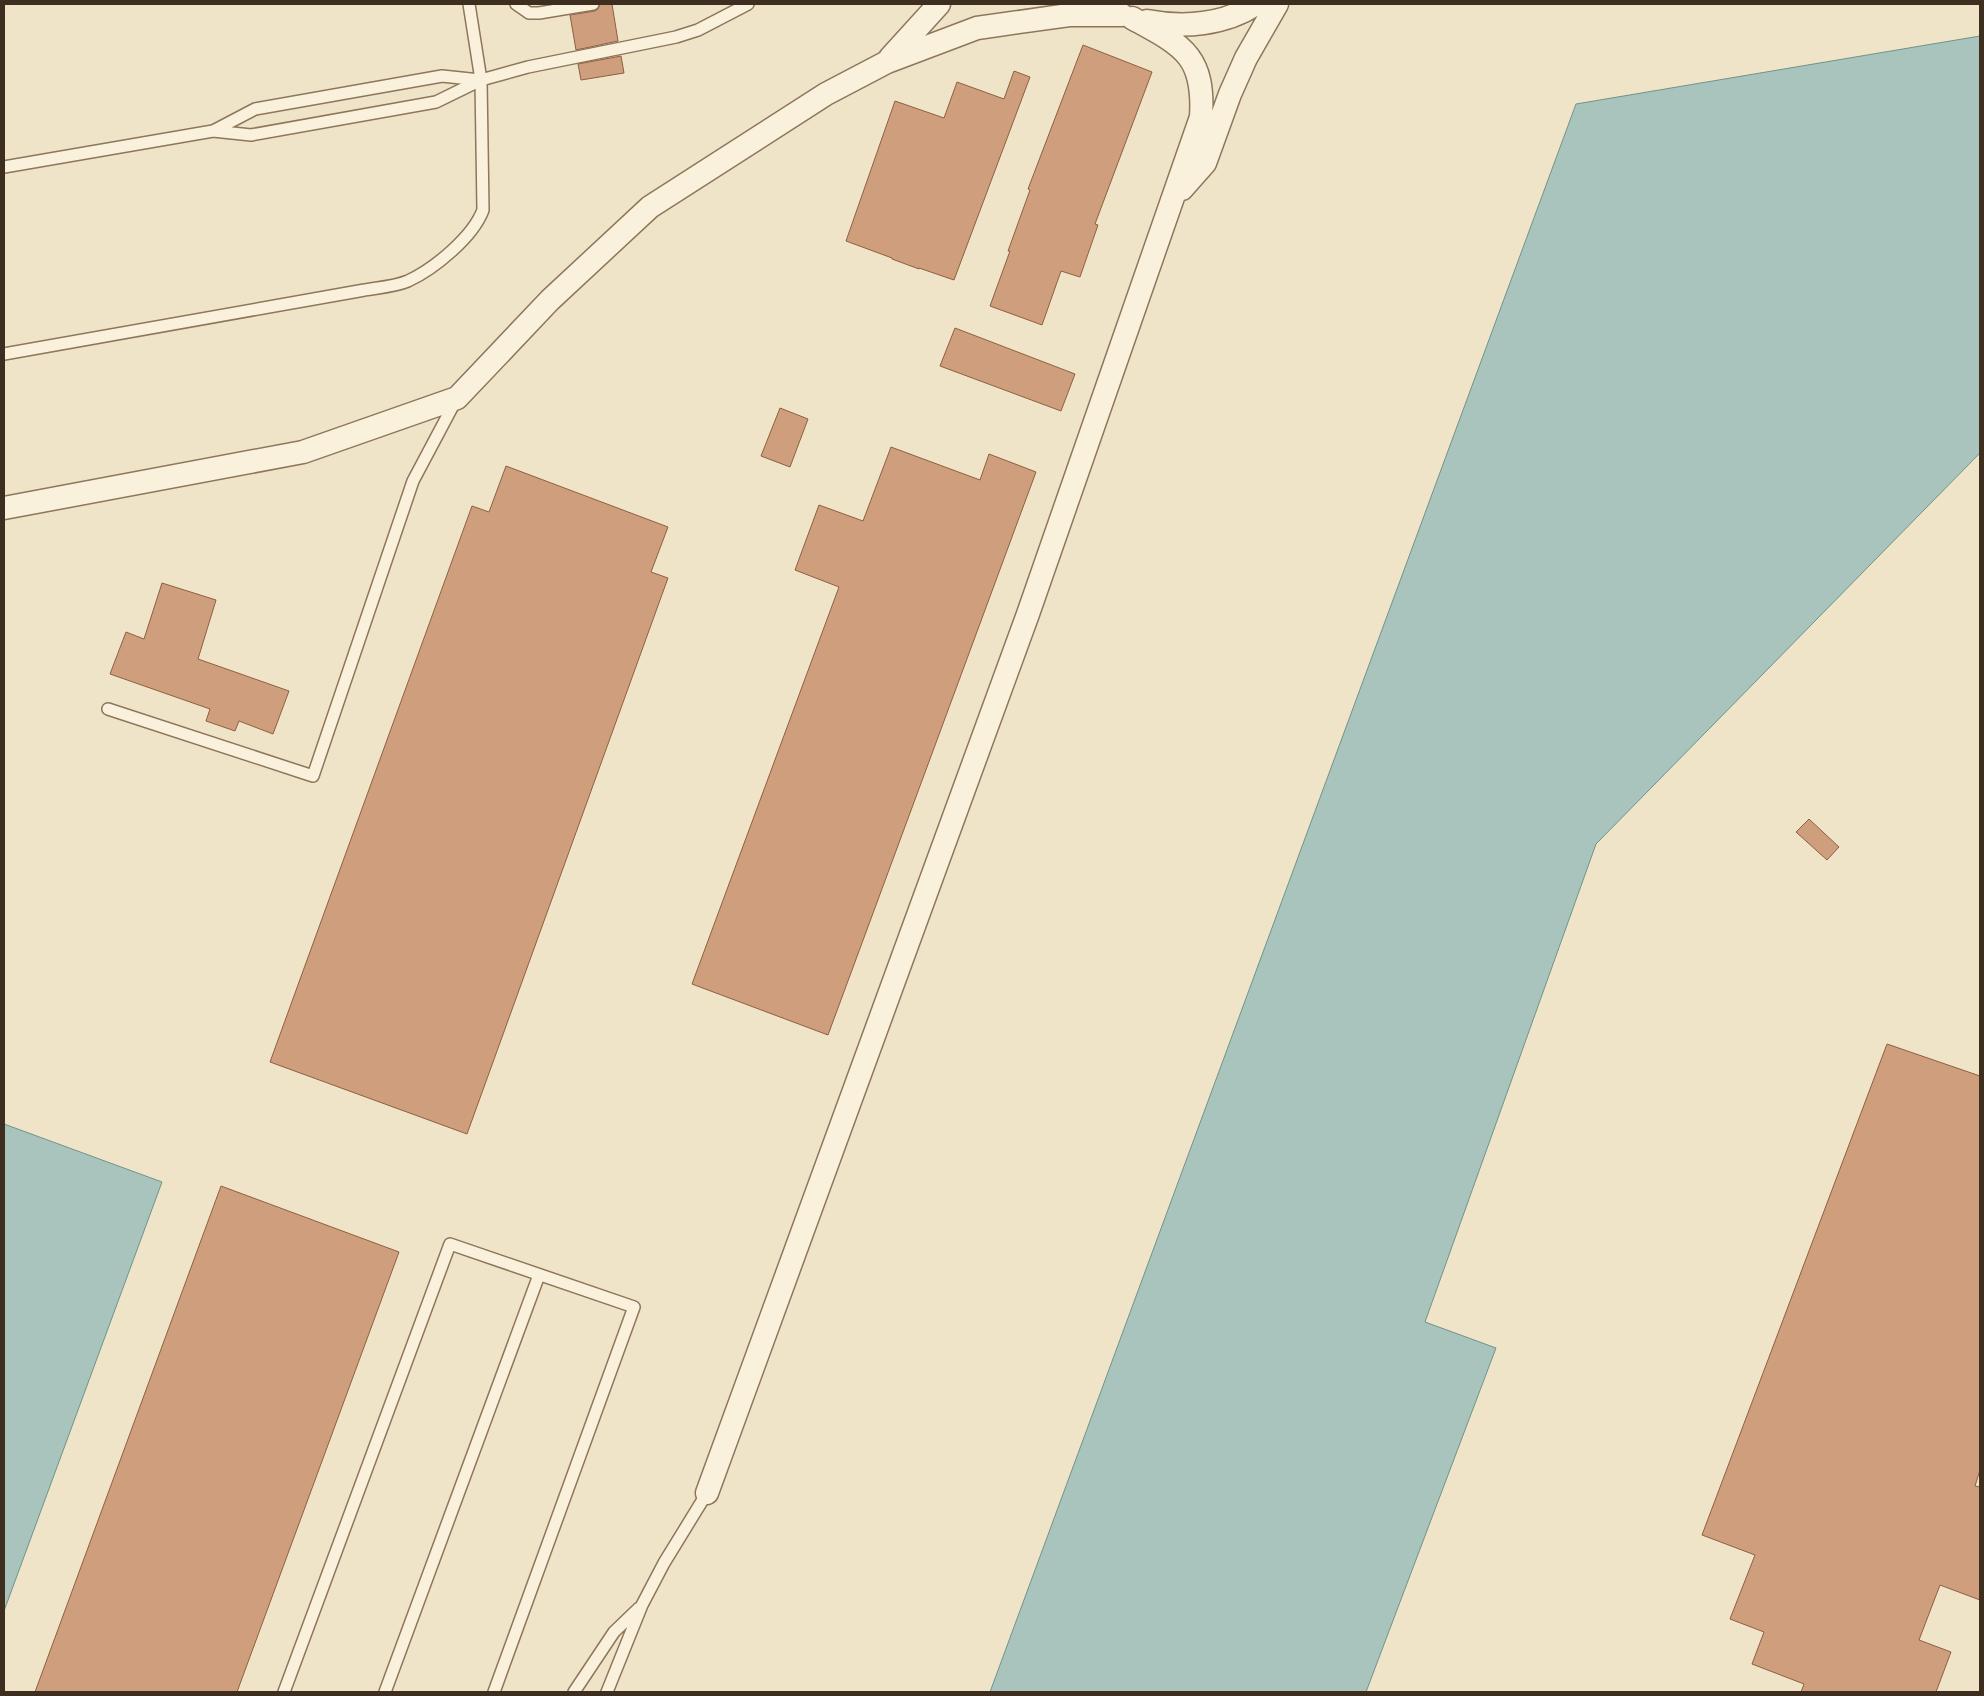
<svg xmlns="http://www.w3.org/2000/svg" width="1984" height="1696" font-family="'Roboto Serif',serif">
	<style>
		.water { fill: #a9c4bc; stroke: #6f938a }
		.building { fill: #cf9f7d; stroke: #8d5f41 }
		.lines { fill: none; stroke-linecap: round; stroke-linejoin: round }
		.service-casing { stroke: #8d765c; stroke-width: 14 }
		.minor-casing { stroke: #8d765c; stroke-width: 25 }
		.service { stroke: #faf1dc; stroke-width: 11 }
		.minor { stroke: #faf1dc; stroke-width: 22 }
	</style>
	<rect width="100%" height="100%" fill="#f0e4c8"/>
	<path class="water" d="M 1980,36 L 1980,453 L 1596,844 L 1425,1322 L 1496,1348 L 1366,1692 L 990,1692 L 1576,104 Z
		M 4,1124 L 162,1182 L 4,1611 Z"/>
	<path class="building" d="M 600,4 L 612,4 L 618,41 L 576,50 L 570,15 L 595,11 L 598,9 Z
		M 1083,45 L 1152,72 L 1095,224 L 1098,225 L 1080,277 L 1061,271 L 1042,325 L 990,306 L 1010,251 L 1008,251 L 1030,190 L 1028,189 Z
		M 621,56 L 624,73 L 581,80 L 578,64 Z
		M 1014,71 L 1030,77 L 954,280 L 919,268 L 919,269 L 892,259 L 892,258 L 846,241 L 895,101 L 944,118 L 957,82 L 1004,99 Z
		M 955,328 L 1075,374 L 1061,411 L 940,366 Z
		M 780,408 L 808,419 L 790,467 L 761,456 Z
		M 891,447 L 980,480 L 989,454 L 1036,472 L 828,1035 L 692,984 L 839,587 L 795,570 L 819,505 L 863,521 Z
		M 506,466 L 668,527 L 651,572 L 668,578 L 467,1134 L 270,1062 L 472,506 L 489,512 Z
		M 162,583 L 216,600 L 198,659 L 289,691 L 273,734 L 239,721 L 235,731 L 206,721 L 210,709 L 110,674 L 126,632 L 144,639 Z
		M 1809,819 L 1839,847 L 1827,860 L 1796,832 Z
		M 1887,1044 L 1980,1076 L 1980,1470 L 1975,1486 L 1980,1487 L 1980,1600 L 1940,1585 L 1919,1640 L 1951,1652 L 1936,1692 L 1801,1692 L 1804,1684 L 1752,1664 L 1764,1632 L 1730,1619 L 1755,1555 L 1702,1535 Z
		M 221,1186 L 399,1252 L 237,1692 L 35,1692 Z"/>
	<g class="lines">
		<g class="service-casing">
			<path id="service" d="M 516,4 L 529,13 L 539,13 L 593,4
				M 213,131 L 255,109 L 442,76 L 480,80
				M 4,167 L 213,131 L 251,135 L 436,102 L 481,80 L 528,67 L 676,37 L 698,30 L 748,4
				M 4,354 L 359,291 C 374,288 394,287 408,281 C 434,269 473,237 483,210 L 481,80 L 469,4
				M 108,709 L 313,776 L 413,481 L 456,400
				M 284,1692 L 450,1244 L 634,1307 L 494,1692
				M 385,1692 L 539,1275
				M 574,1692 L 614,1632 L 639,1608
				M 607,1692 L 642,1605 L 664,1563 L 707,1493"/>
		</g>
		<g class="minor-casing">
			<path id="minor" d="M 1147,21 C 1184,28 1224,25 1256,4
				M 890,58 L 939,4
				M 1182,189 L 1205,163 L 1230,94 L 1246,58 L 1277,4
				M 4,508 L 303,452 L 457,398 L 550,300 L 650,207 L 826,94 L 887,62 L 977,28 L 1069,15 L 1122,15
				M 707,1493 L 1028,614 L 1201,117 C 1205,54 1181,45 1132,18"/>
		</g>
		<use href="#service" class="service"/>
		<use href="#minor" class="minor"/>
	</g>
	<rect width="1984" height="1696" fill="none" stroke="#3d2e20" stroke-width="10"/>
</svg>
